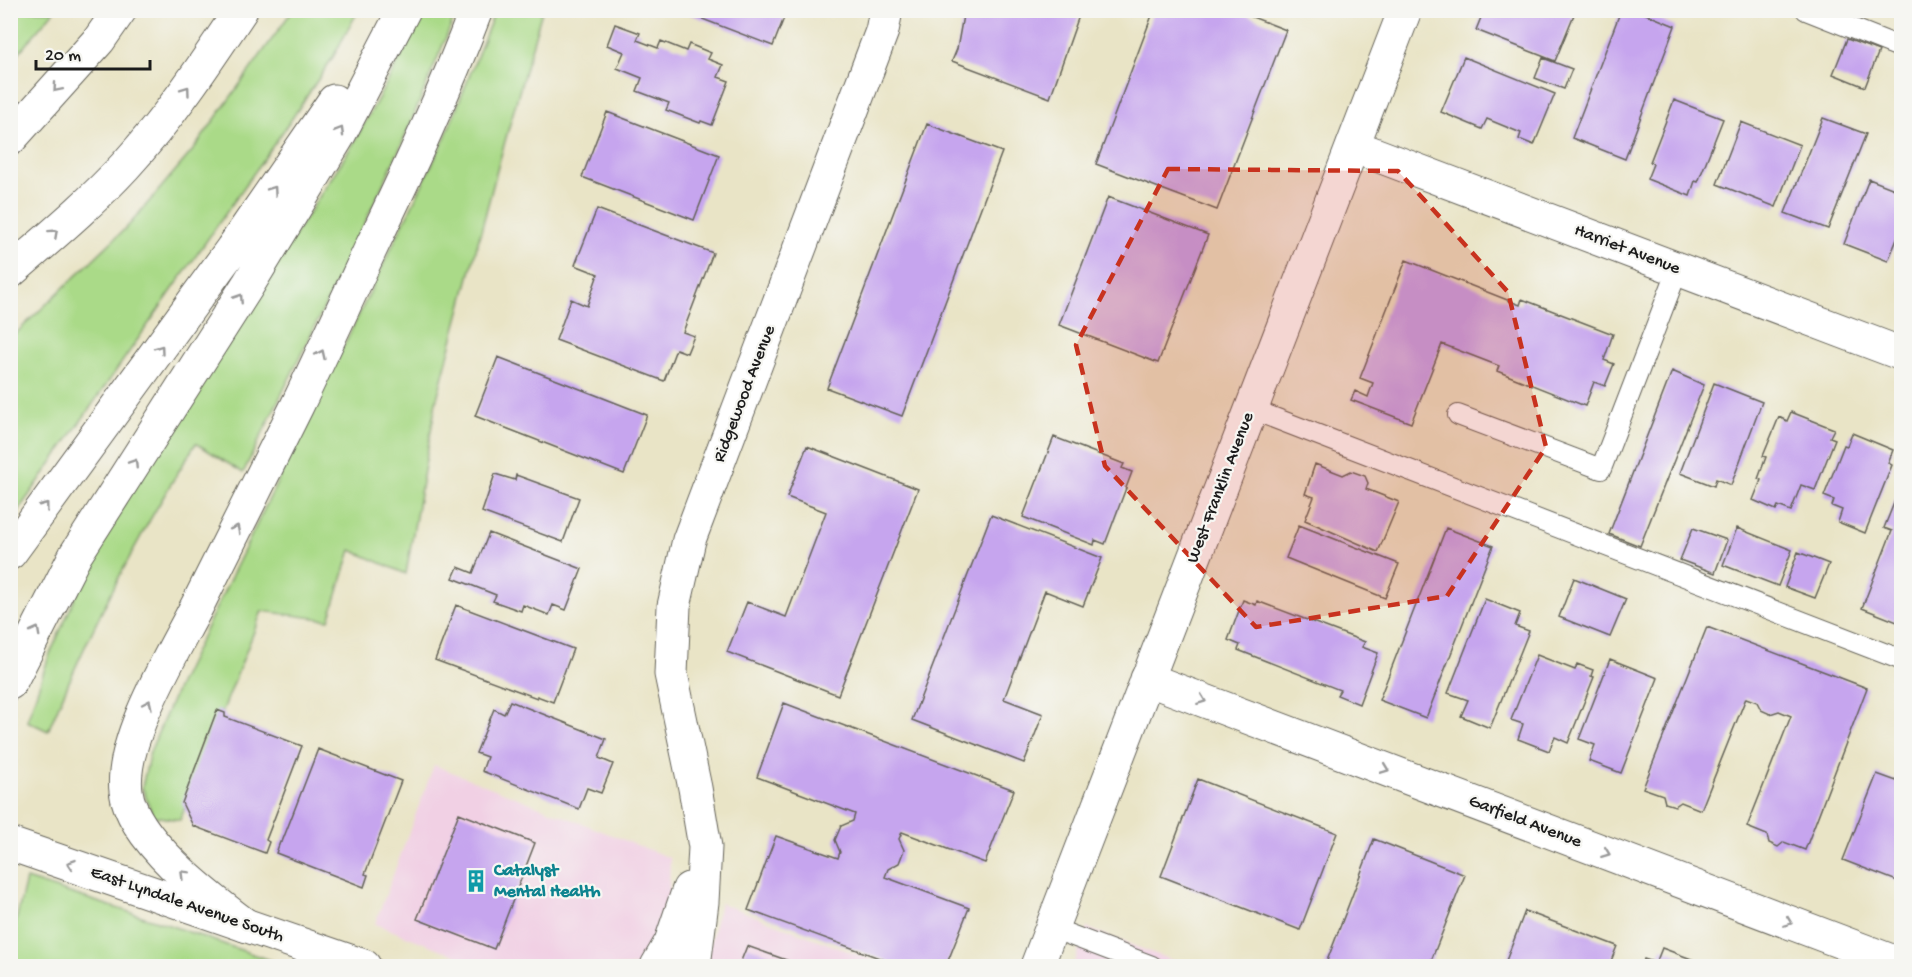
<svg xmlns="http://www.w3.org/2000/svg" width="1912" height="977" font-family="'Gochi Hand',sans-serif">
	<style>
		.built { fill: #f1d0e4 }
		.green { fill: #aada88; stroke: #637b52; stroke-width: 1.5 }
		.building { fill: #c6a5ee }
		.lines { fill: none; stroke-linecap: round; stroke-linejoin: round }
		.service-casing { stroke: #646258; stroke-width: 22 }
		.minor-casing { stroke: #646258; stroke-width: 35 }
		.secondary-casing { stroke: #646258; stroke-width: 35 }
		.primary-casing { stroke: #646258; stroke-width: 35 }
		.motorway-casing { stroke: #646258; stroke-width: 35 }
		.service { stroke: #fff; stroke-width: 20 }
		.minor { stroke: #fff; stroke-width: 33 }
		.secondary { stroke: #fff; stroke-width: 33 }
		.primary { stroke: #fff; stroke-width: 33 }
		.motorway { stroke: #fff; stroke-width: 33 }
		.oneway { stroke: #999 }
		.marked { fill: #c8321e; fill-opacity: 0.2; stroke: #c8321e; stroke-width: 4.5; stroke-dasharray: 12 8; stroke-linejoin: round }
		.labels { text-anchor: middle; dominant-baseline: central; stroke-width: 4.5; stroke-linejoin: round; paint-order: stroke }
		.street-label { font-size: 18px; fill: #1c1c1c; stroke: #f6f6f2 }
		.culture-label { font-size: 18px; font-weight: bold; fill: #0d838f; stroke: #f6f6f2; text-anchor: start }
	</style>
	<rect width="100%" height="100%" fill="#f6f6f2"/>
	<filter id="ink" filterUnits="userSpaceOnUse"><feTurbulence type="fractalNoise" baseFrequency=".0167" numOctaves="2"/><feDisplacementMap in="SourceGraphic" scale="12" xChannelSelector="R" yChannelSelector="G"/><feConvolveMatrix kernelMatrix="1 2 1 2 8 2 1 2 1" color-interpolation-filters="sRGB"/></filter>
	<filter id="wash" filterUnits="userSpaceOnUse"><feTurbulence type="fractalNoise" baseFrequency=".008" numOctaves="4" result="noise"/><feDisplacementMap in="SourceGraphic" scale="24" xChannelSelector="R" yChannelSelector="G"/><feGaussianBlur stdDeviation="1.35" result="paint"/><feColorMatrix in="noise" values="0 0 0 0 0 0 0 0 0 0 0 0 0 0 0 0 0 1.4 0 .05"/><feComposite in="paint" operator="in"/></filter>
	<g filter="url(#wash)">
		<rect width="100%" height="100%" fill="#e9e4c6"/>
		<path class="built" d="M 434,765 L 670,858 L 668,924 L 645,966 L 483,966 L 375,924 Z
			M 720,903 L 888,966 L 705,966 Z
			M 1087,928 L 1187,966 L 1073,966 Z"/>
		<path class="green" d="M 11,10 L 54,11 L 11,62 L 10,11 Z
			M 292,11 L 358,11 L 333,57 L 293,117 L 11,521 L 11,338 L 130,224 L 193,150 Z
			M 425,11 L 457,11 L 401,146 L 340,275 L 243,473 L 196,443 C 137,536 90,629 48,731 L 27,721 L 49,656 L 87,571 L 129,494 L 353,144 L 413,35 Z
			M 495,11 L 542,11 L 500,159 L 436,402 L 406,574 L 351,550 L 329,620 L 262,611 L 180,820 L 153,816 L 142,787 L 150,752 L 178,686 L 444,140 Z
			M 26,879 L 157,921 L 287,966 L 11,966 L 11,942 Z"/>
		<g id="blocks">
			<path class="building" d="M 679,10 L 787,10 L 773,46 Z
				M 964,10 L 1081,10 L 1050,98 L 952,61 L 957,49 Z
				M 1154,10 L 1234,10 L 1286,30 L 1217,210 L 1096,164 Z
				M 1484,10 L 1572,10 L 1575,12 L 1555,61 L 1476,30 Z
				M 1621,10 L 1636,10 L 1675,26 L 1625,159 L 1572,138 Z
				M 615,24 L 640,33 L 637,40 L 658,48 L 661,41 L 686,51 L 689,44 L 711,53 L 708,59 L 723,65 L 718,77 L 729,81 L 712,125 L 701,121 L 700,123 L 666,110 L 669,103 L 637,91 L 642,78 L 617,68 L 624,52 L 607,45 Z
				M 1847,39 L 1879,51 L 1865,87 L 1833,74 Z
				M 1464,57 L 1555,94 L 1534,145 L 1519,139 L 1521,133 L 1487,119 L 1482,129 L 1441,112 Z
				M 1543,58 L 1572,69 L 1564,89 L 1535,78 Z
				M 1674,100 L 1723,119 L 1698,182 L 1695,181 L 1690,196 L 1647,179 L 1653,164 L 1650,162 Z
				M 607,112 L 719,155 L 694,220 L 582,177 Z
				M 1823,118 L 1866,134 L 1828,229 L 1785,213 Z
				M 1741,122 L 1800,145 L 1776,207 L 1717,184 Z
				M 927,124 L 1002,152 L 902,416 L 827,388 Z
				M 1869,179 L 1902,192 L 1902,227 L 1888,261 L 1844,244 Z
				M 1108,197 L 1208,235 L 1158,363 L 1059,325 Z
				M 597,209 L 713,253 L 683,332 L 694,336 L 687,353 L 676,349 L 664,381 L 556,340 L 571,299 L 587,306 L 598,274 L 575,265 Z
				M 1406,260 L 1520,305 L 1522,299 L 1613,334 L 1604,360 L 1614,364 L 1605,386 L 1594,382 L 1585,406 L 1497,371 L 1499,366 L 1442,344 L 1411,423 L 1351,400 L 1355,391 L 1368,397 L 1373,383 L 1360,378 Z
				M 498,357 L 647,415 L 624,474 L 475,416 Z
				M 1672,371 L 1704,385 L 1640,546 L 1609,534 Z
				M 1714,383 L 1762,402 L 1731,485 L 1716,479 L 1714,486 L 1680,473 Z
				M 1791,412 L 1834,429 L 1830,437 L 1835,439 L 1815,490 L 1801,485 L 1791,511 L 1778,506 L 1776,510 L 1753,500 L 1761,480 L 1758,479 L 1766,457 L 1763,456 L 1779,417 L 1787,421 Z
				M 1852,433 L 1893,450 L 1888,463 L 1892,465 L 1865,533 L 1838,522 L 1842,510 L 1832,506 L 1834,500 L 1824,496 L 1844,445 L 1847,446 Z
				M 1054,437 L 1124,464 L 1122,468 L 1132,472 L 1105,544 L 1095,540 L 1094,545 L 1023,517 Z
				M 807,446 L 918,489 L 838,695 L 727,652 L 747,602 L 786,617 L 826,512 L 787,497 Z
				M 1315,464 L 1343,475 L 1351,471 L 1365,476 L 1368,483 L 1366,489 L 1399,502 L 1378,552 L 1305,520 L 1314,497 L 1305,494 Z
				M 495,474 L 515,480 L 516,475 L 579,498 L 563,542 L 482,512 Z
				M 1902,483 L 1902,624 L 1862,608 L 1892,531 L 1884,528 Z
				M 991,515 L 1102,558 L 1083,606 L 1045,591 L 1004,699 L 1043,714 L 1024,763 L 912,720 Z
				M 1299,525 L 1399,564 L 1385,598 L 1286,558 Z
				M 1446,528 L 1493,546 L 1426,718 L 1379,700 Z
				M 1693,528 L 1727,540 L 1715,573 L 1680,560 Z
				M 1737,528 L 1792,550 L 1778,586 L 1723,565 Z
				M 489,533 L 582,569 L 566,610 L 553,605 L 549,615 L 523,605 L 521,611 L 493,601 L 496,595 L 453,578 L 458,567 L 473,573 Z
				M 1798,552 L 1829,564 L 1815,598 L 1785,587 Z
				M 1574,578 L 1626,599 L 1610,637 L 1559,617 Z
				M 1485,599 L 1520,613 L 1515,626 L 1529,631 L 1490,728 L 1461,716 L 1468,700 L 1448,693 Z
				M 1243,600 L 1256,605 L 1257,601 L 1365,642 L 1362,647 L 1378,653 L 1359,704 L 1337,695 L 1340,690 L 1238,650 L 1240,645 L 1228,640 Z
				M 456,605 L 573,649 L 553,702 L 537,696 L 537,698 L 435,660 Z
				M 1707,627 L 1867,688 L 1805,850 L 1784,842 L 1778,847 L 1769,843 L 1767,835 L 1747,827 L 1791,716 L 1779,711 L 1770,714 L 1761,710 L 1757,702 L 1746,698 L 1701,810 L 1681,802 L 1675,806 L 1665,803 L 1663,795 L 1643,788 Z
				M 1537,655 L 1575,670 L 1577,664 L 1593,670 L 1591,676 L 1594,677 L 1568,743 L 1555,737 L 1549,751 L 1518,739 L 1523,724 L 1511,720 Z
				M 1610,659 L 1658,678 L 1621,773 L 1589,761 L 1595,745 L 1579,739 Z
				M 510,701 L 606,739 L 599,758 L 613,764 L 601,793 L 587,788 L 579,809 L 482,771 L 487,757 L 476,753 L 494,709 L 504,714 Z
				M 784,703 L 1014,790 L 985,863 L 902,832 L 899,839 L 904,850 L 899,863 L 888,869 L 885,877 L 969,908 L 946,966 L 901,966 L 748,910 L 776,836 L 838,858 L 840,852 L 835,840 L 841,826 L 853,821 L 855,814 L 757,777 Z
				M 217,710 L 225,713 L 225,717 L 302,746 L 266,840 L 269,842 L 265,853 L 193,826 L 182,803 Z
				M 318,749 L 401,781 L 365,874 L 368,875 L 364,887 L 276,853 L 280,842 L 282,842 Z
				M 1877,774 L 1902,783 L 1902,883 L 1843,860 Z
				M 1198,779 L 1337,833 L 1300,930 L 1161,876 Z
				M 459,813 L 535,843 L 494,949 L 417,919 Z
				M 1374,839 L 1465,875 L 1429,966 L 1325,966 Z
				M 1525,911 L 1617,946 L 1609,966 L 1504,966 Z
				M 747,946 L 803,966 L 739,966 Z
				M 1662,948 L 1710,966 L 1642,966 L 1644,959 L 1656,963 Z"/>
		</g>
	</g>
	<g filter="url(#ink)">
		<use href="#blocks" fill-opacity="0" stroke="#646258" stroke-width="1.5"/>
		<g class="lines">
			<g class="service-casing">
				<path id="service" d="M 1806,10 L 1902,48
					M 1251,409 L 1902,660
					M 1458,415 L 1601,469 L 1678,269
					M 1052,928 L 1152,966"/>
			</g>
			<g class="minor-casing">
				<path id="minor" d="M 1353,146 L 1902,354
					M 1147,679 L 1902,965
					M 657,966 L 671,942 L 689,889
					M 694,966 L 702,902 L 705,847 L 695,788 L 671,674 L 674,606 L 689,540 L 882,31 L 886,10"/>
			</g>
			<g class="secondary-casing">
				<path id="secondary" d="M 1037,966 L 1405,10"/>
			</g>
			<g class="primary-casing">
				<path id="primary" d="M 10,844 L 364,966"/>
			</g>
			<g class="motorway-casing">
				<path id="motorway" d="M 10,139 L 99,40 L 120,10
					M 10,272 C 49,238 90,204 125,166 C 169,118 205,64 241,10
					M 10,553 L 232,249 L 334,101
					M 10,683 L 76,554 L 248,285 L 339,135 L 404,10
					M 245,925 C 208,897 132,839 126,791 C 119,738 177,647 201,598 C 233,534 265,471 297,406 C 322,354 346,302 370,250 C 408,171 445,92 476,10"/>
			</g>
			<use href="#service" class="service"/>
			<use href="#minor" class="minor"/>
			<use href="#secondary" class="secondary"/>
			<use href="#primary" class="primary"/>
			<use href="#motorway" class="motorway"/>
		</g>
		<defs><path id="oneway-chevron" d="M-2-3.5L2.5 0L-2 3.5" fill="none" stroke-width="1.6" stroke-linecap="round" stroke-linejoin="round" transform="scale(1.5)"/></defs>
		<g class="oneway">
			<use href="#oneway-chevron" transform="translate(57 88) rotate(131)"/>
			<use href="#oneway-chevron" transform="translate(186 90) rotate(-54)"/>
			<use href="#oneway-chevron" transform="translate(340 131) rotate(-60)"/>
			<use href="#oneway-chevron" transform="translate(273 190) rotate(-55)"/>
			<use href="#oneway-chevron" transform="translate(54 233) rotate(-42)"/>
			<use href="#oneway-chevron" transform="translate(239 298) rotate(-57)"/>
			<use href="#oneway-chevron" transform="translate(160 349) rotate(-54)"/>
			<use href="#oneway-chevron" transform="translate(321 354) rotate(-65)"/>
			<use href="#oneway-chevron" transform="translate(134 463) rotate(-57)"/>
			<use href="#oneway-chevron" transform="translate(45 506) rotate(-53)"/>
			<use href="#oneway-chevron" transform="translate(236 529) rotate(-63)"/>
			<use href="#oneway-chevron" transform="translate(36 631) rotate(-62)"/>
			<use href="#oneway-chevron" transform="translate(1202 700) rotate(21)"/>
			<use href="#oneway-chevron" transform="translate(148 704) rotate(-65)"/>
			<use href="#oneway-chevron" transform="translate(1385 769) rotate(21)"/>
			<use href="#oneway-chevron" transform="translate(1606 853) rotate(21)"/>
			<use href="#oneway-chevron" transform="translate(71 864) rotate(-161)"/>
			<use href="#oneway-chevron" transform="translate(184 874) rotate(-135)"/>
			<use href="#oneway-chevron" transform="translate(1788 922) rotate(21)"/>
		</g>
	</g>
	<path class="marked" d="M 1168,169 L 1398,171 L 1508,292 L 1546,447 L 1447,596 L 1256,627 L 1105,466 L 1076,345 Z"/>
	<defs>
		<g id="building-bare" transform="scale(1.8)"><path d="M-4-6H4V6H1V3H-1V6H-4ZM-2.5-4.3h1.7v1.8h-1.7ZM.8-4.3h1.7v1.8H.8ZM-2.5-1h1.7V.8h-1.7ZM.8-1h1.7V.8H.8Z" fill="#0f9aa8" stroke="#f6f6f2" stroke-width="2.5" paint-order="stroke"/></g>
	</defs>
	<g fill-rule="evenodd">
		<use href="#building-bare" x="476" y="881"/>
	</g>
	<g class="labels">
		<g class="street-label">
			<text transform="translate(1627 250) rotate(21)">Harriet Avenue</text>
			<text transform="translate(745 394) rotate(-69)">Ridgewood Avenue</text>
			<text transform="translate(1221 488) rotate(-69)">West Franklin Avenue</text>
			<text transform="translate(1525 822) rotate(21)">Garfield Avenue</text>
			<text transform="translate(187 905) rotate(19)">East Lyndale Avenue South</text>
		</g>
		<g class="culture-label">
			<text x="494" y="871">Catalyst<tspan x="494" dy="21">Mental Health</tspan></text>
		</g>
	</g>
	<rect width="1912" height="977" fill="none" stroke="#f6f6f2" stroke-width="36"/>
	<path d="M36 60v9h114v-9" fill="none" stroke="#1c1c1c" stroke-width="3"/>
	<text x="45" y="60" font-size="18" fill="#1c1c1c" stroke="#f6f6f2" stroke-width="4.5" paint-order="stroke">20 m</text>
</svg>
